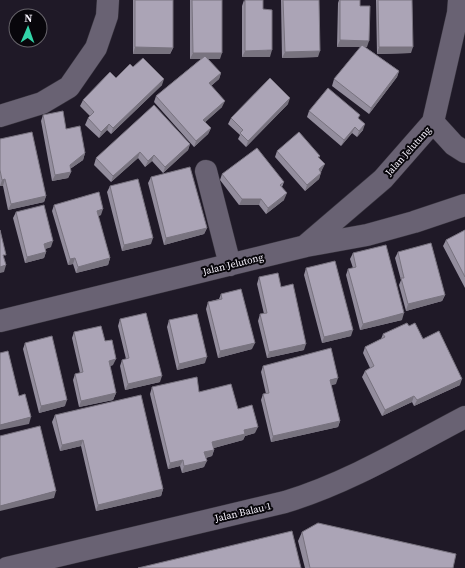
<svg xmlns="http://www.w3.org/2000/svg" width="465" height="568" font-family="'Source Serif 4',serif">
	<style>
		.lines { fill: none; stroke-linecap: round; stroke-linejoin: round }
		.minor-casing { stroke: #38343e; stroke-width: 23 }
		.minor { stroke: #696273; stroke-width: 22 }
		.wall { fill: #938d9d }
		.shaded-wall { fill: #78737f }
		.building { fill: #aba4b6; stroke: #78737f }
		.labels { text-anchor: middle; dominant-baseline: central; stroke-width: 4; stroke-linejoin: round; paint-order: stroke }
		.street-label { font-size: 10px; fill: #f6f2fc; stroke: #08060b }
	</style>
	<rect width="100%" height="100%" fill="#1f1927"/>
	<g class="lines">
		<g class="minor-casing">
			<path id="minor" d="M 0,116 L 42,103 L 69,87 L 96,48 L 107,16 L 108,0
				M 433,122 L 454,145 L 465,152
				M 206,171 L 230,265
				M 306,245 L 383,179 L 433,122 L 458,13 L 459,0
				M 0,321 L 306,246 L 367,235 L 414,222 L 465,205
				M 7,568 L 285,502 C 348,483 406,448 465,417"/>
		</g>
		<use href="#minor" class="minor"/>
	</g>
	<path class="wall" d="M 133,0 L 173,0 L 173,48 L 170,54 L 133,54 Z
		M 190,0 L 222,0 L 220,59 L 208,59 L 221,73 L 219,79 L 211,86 L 222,107 L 205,122 L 211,128 L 208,134 L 194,147 L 154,102 L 156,96 L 201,59 L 190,59 Z
		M 244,0 L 270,57 L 242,57 L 242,6 Z
		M 281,0 L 319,0 L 318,57 L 282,58 Z
		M 339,0 L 360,0 L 360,6 L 367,47 L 365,47 L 399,71 L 397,77 L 369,114 L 332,86 L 334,79 L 361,47 L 337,47 L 338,3 Z
		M 376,0 L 412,0 L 411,53 L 377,54 Z
		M 133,67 L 162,85 L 111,134 L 107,130 L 99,138 L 85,125 L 88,118 L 90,116 L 80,106 L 83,100 Z
		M 288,104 L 246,147 L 238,139 L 240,135 L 228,124 L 231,118 Z
		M 309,111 L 359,119 L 363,130 L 357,137 L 352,133 L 341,146 L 307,117 Z
		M 43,115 L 66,129 L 85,153 L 83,160 L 70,169 L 71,172 L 68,178 L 52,181 L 41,121 Z
		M 0,139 L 46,196 L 44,202 L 8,210 L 3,186 L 0,186 Z
		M 190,144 L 188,150 L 163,173 L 152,161 L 145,167 L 138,158 L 111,182 L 94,165 L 96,158 Z
		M 277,151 L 320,156 L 319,158 L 322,170 L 321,172 L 319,179 L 305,191 L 275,157 Z
		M 222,174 L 284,182 L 282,187 L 284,200 L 266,214 L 259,205 L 239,205 L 220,180 Z
		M 151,177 L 207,228 L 204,234 L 164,245 L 148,183 Z
		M 110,186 L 151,244 L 122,251 L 107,192 Z
		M 54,205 L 101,215 L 98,216 L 110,258 L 108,265 L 76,273 L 73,264 L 68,265 L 52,211 Z
		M 16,212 L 51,247 L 45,249 L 46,252 L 44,258 L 25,263 L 13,218 Z
		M 465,230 L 465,288 L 443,246 L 446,240 Z
		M 398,252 L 445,295 L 442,301 L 406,311 L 399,285 L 401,280 L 395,258 Z
		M 353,253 L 402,320 L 360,330 L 346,275 L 348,269 L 353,268 L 350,259 Z
		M 306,268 L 351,336 L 322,343 L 304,275 Z
		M 259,277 L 281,287 L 304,350 L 267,358 L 258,321 L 260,314 L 264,314 L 257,284 Z
		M 221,294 L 252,349 L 218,358 L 206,309 L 208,302 L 219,299 Z
		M 120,319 L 160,382 L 125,390 L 120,366 L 122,360 L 126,359 L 118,326 Z
		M 169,320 L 205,363 L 177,370 L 167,327 Z
		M 409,326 L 423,339 L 460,385 L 414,406 L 412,402 L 382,416 L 362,377 L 365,371 L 370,368 L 363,353 L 365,347 L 381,339 L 383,334 Z
		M 74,332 L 105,341 L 113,365 L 110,366 L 116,393 L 113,400 L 79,407 L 73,380 L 75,374 L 80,373 L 72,338 Z
		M 25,343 L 65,406 L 39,413 L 23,349 Z
		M 263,366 L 336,384 L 331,385 L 340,421 L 338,427 L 271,442 L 261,400 L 263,394 L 266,394 L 261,372 Z
		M 152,387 L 199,392 L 238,409 L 255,433 L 245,436 L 243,440 L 214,448 L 214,450 L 212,456 L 206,458 L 204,467 L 182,473 L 180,466 L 168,469 L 150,394 Z
		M 55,415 L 163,489 L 161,496 L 96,511 L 81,446 L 60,451 L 52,422 Z
		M 302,532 L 453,568 L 305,568 L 298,541 Z"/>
	<path class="shaded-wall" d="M 340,40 L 369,41 L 367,47 L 337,47 Z
		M 135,47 L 173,48 L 170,54 L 133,54 Z
		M 379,47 L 413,47 L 411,53 L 377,54 Z
		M 272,50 L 270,57 L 242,57 L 245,51 Z
		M 320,51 L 318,57 L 282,58 L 285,52 Z
		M 193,53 L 222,53 L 220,59 L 190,59 Z
		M 399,71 L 397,77 L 369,114 L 371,108 Z
		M 221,73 L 219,79 L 206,90 L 209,83 Z
		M 164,79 L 162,85 L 111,134 L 113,128 Z
		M 290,98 L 288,104 L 246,147 L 248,141 Z
		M 225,101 L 222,107 L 201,126 L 203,120 Z
		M 109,124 L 107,130 L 99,138 L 101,132 Z
		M 365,124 L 363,130 L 357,137 L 359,131 Z
		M 355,127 L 352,133 L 341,146 L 344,140 Z
		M 211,128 L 208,134 L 194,147 L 196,141 Z
		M 190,144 L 188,150 L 163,173 L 165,167 Z
		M 140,152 L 138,158 L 111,182 L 113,176 Z
		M 85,153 L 83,160 L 67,171 L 70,165 Z
		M 154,155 L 152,161 L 145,167 L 148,161 Z
		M 325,164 L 322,170 L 316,176 L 319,169 Z
		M 71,172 L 68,178 L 52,181 L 55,175 Z
		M 321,173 L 319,179 L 305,191 L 307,185 Z
		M 5,179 L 3,186 L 0,186 L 2,180 Z
		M 287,193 L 284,200 L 266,214 L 268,208 Z
		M 46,196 L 44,202 L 8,210 L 11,204 Z
		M 242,199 L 261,199 L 259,205 L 239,205 Z
		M 103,209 L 101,215 L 94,217 L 97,211 Z
		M 207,228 L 204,234 L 164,245 L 166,238 Z
		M 153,238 L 151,244 L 122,251 L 124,245 Z
		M 53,241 L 51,247 L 42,250 L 44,244 Z
		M 46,252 L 44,258 L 25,263 L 27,257 Z
		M 75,258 L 73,264 L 68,265 L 70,259 Z
		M 110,258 L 108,265 L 76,273 L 78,267 Z
		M 6,265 L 4,272 L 0,273 L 0,267 Z
		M 445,295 L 442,301 L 406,311 L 408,304 Z
		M 404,313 L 402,320 L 360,330 L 363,324 Z
		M 353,330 L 351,336 L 322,343 L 324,337 Z
		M 255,343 L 252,349 L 218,358 L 220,351 Z
		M 306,344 L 304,350 L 267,358 L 269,352 Z
		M 207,357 L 205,363 L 177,370 L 179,364 Z
		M 116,359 L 113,365 L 106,367 L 109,361 Z
		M 162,376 L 160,382 L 125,390 L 128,384 Z
		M 338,378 L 336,384 L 327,386 L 330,380 Z
		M 462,379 L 460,385 L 414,406 L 417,400 Z
		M 116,393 L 113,400 L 79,407 L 81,401 Z
		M 414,396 L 412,402 L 382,416 L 385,410 Z
		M 67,400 L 65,406 L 39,413 L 41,406 Z
		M 31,417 L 29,424 L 0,430 L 0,425 Z
		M 340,421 L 338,427 L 271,442 L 273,436 Z
		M 258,427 L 255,433 L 245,436 L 243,440 L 210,449 L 212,442 L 244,430 Z
		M 83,440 L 81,446 L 60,451 L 62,445 Z
		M 214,450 L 212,456 L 202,458 L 204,452 Z
		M 183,460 L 180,466 L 168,469 L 170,463 Z
		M 207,461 L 204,467 L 182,473 L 184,466 Z
		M 163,489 L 161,496 L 96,511 L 98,505 Z
		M 56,491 L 54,498 L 0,511 L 0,506 Z"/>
	<path class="building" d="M 135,0 L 173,0 L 173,48 L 135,47 Z
		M 192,0 L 222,0 L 222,53 L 193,53 Z
		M 245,0 L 263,0 L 263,9 L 272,10 L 272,50 L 245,51 Z
		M 283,0 L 319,0 L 320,51 L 285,52 Z
		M 340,0 L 360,0 L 360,6 L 370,6 L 369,41 L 340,40 Z
		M 378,0 L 412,0 L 413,47 L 379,47 Z
		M 362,45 L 399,71 L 371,108 L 334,79 Z
		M 205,56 L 221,73 L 209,83 L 225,101 L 203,120 L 211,128 L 196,141 L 156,96 Z
		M 143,58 L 164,79 L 113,128 L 109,124 L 101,132 L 88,118 L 94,112 L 83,100 L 110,72 L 116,78 L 130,64 L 133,67 Z
		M 270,78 L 290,98 L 248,141 L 240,133 L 243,130 L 231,118 Z
		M 328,88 L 360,115 L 358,118 L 365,124 L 359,131 L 355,127 L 344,140 L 309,111 Z
		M 154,105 L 190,144 L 165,167 L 154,155 L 148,161 L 140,152 L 113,176 L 96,158 Z
		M 63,111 L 66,129 L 80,126 L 85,153 L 70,165 L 71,172 L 55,175 L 43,115 Z
		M 32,132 L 46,196 L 11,204 L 5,179 L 2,180 L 0,170 L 0,139 Z
		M 299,132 L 320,156 L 318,157 L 325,164 L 319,169 L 321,173 L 307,185 L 277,151 Z
		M 257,148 L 284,182 L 280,185 L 287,193 L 268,208 L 261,199 L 242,199 L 222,174 Z
		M 190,167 L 207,228 L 166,238 L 151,177 Z
		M 138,179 L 153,238 L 124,245 L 110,186 Z
		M 99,192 L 103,209 L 97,211 L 110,258 L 78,267 L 75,258 L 70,259 L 54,205 Z
		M 44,205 L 53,241 L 44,244 L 46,252 L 27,257 L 16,212 Z
		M 0,230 L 6,255 L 3,255 L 6,265 L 0,267 Z
		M 465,230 L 465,277 L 446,240 Z
		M 431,243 L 445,295 L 408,304 L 401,278 L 404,278 L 398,252 Z
		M 386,245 L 404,313 L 363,324 L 348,269 L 356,267 L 353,253 Z
		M 335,261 L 353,330 L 324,337 L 306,268 Z
		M 278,273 L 281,287 L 293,284 L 306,344 L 269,352 L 260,314 L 267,313 L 259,277 Z
		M 241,289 L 255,343 L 220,351 L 208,302 L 222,299 L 221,294 Z
		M 146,313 L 162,376 L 128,384 L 122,360 L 129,358 L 120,319 Z
		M 197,314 L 207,357 L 179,364 L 169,320 Z
		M 407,323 L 409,326 L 415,323 L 423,339 L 439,331 L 462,379 L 417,400 L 414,396 L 385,410 L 365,371 L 374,366 L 365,347 L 385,337 L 383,334 Z
		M 101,326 L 105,341 L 112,340 L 116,359 L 109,361 L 116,393 L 81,401 L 75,374 L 83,372 L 74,332 Z
		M 52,336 L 67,400 L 41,406 L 25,343 Z
		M 331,348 L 338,378 L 330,380 L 340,421 L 273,436 L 263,394 L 269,393 L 263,366 Z
		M 8,351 L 19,396 L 25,394 L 31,417 L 0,425 L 0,353 Z
		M 197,377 L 199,392 L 231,384 L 238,409 L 252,405 L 258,427 L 244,430 L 245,434 L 212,442 L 214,450 L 204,452 L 207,461 L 184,466 L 183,460 L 170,463 L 152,387 Z
		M 141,395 L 163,489 L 98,505 L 83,440 L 62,445 L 55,415 Z
		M 40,426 L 56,491 L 0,506 L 0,436 Z
		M 318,523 L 456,554 L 453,568 L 310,568 L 302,532 Z
		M 292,531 L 301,568 L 138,568 Z"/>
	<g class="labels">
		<g class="street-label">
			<text transform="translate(408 151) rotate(-48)">Jalan Jelutung</text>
			<text transform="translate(233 264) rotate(-14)">Jalan Jelutong</text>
			<text transform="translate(243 512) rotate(-13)">Jalan Balau 1</text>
		</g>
	</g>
	<g transform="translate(28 28) rotate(2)"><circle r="19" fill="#08060b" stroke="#67646b"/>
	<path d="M0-3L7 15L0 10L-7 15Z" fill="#32d4a8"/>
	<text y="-6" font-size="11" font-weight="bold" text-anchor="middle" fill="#f6f2fc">N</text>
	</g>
</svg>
